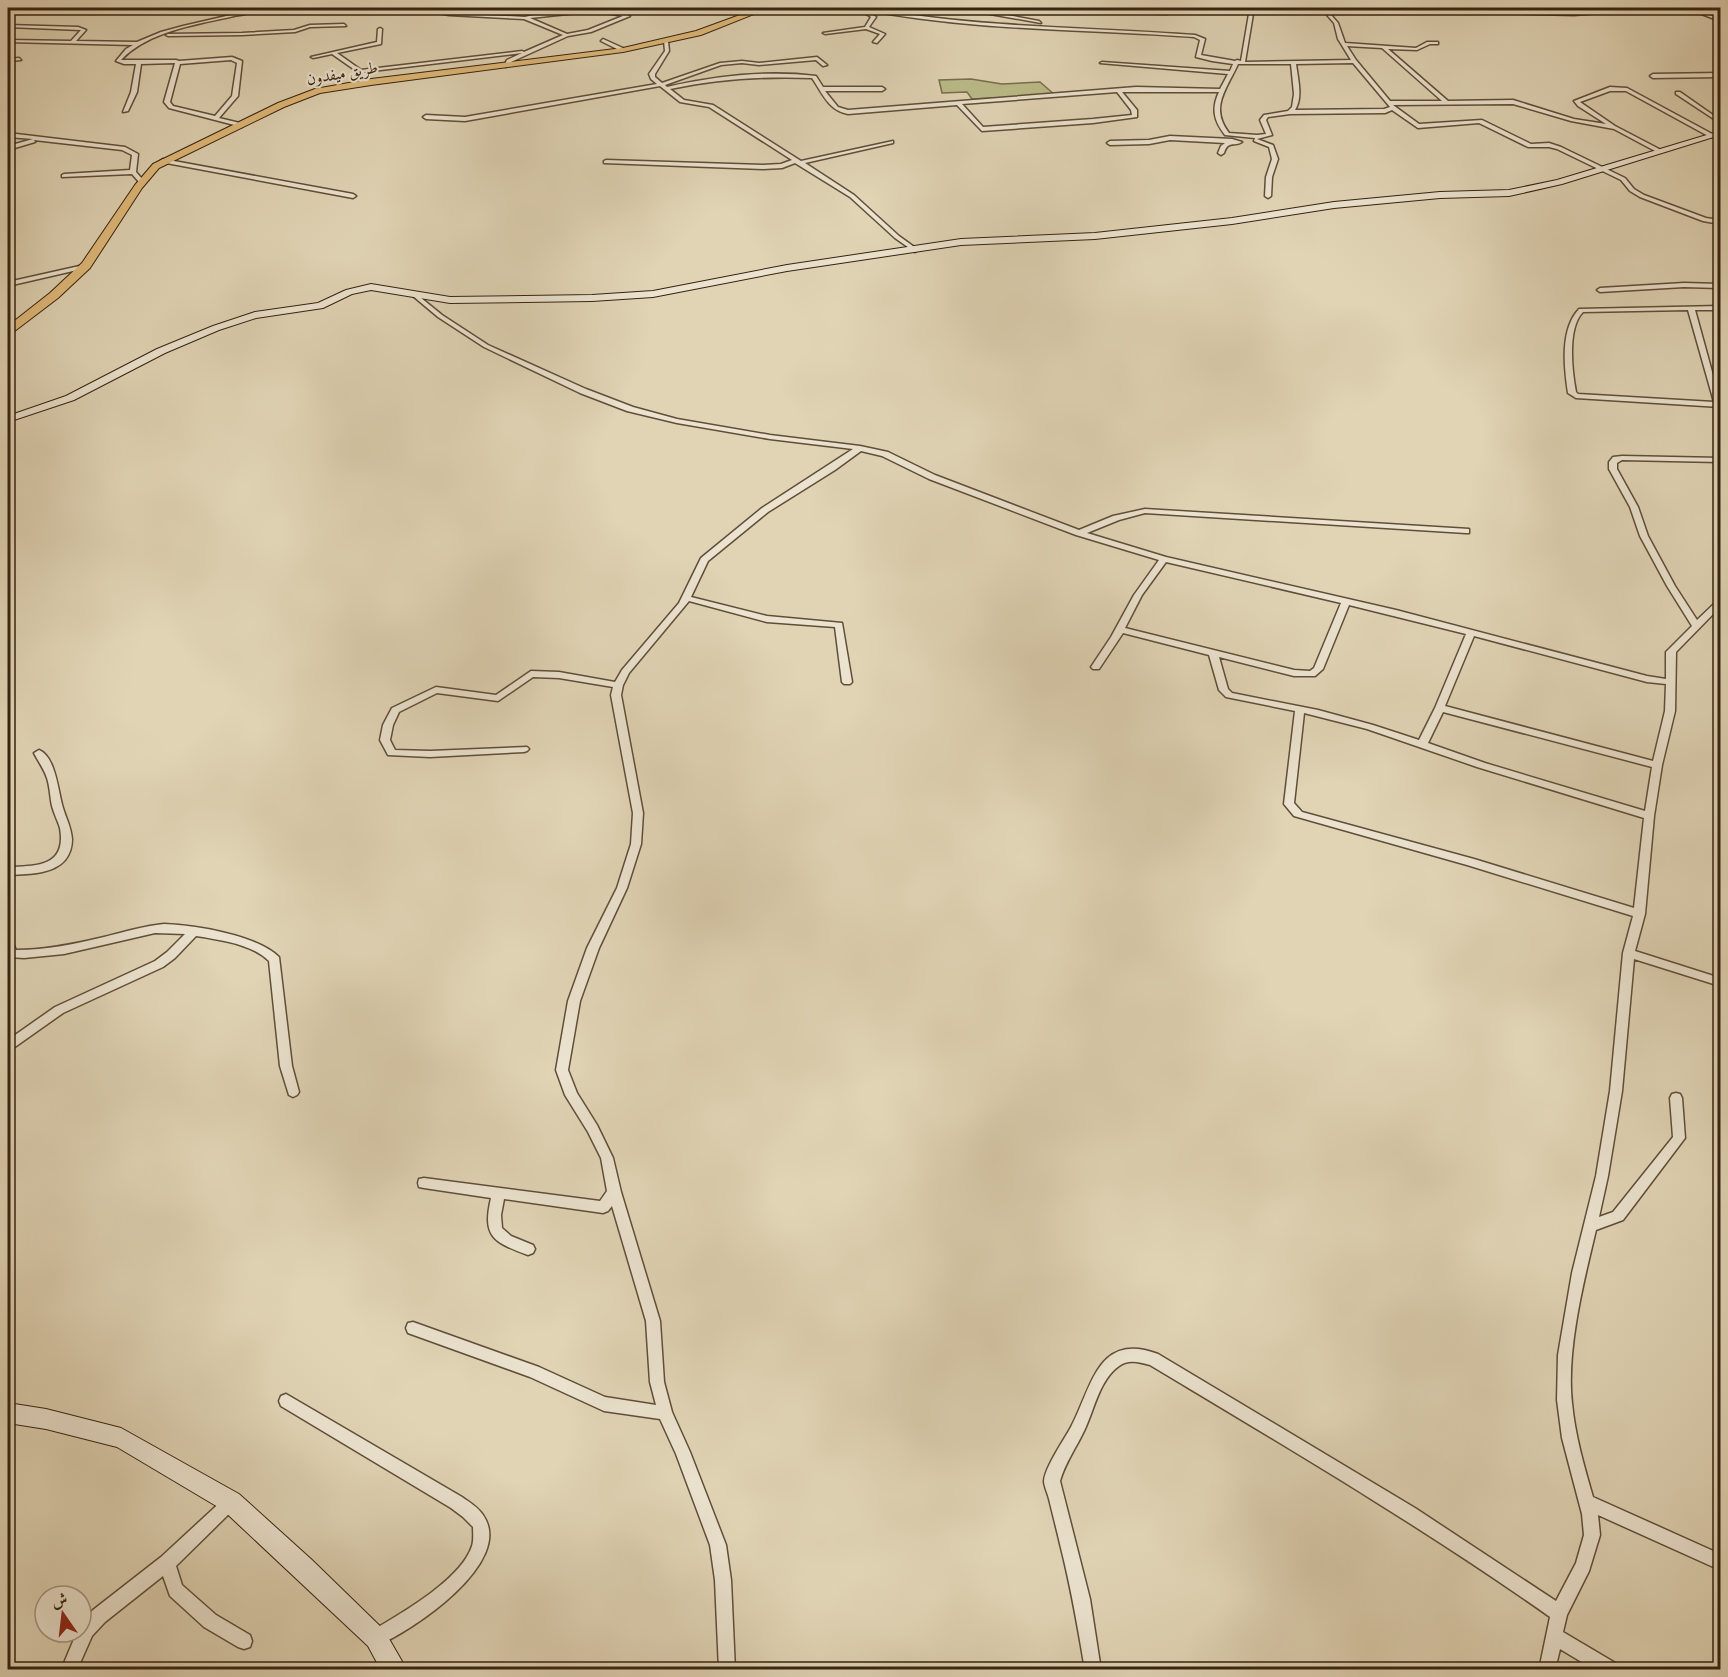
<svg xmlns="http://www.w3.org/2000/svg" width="1728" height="1677" font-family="'IM FELL French Canon',Amiri,serif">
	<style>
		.green { fill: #babb88; stroke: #786e4c; stroke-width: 1.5 }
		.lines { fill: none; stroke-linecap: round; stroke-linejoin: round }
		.street-casing { stroke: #604e39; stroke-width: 3 }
		.secondary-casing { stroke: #362210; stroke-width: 2 }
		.primary-casing { stroke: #362210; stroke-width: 2 }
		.street { fill: #ebe3cf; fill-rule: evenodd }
		.secondary { fill: #ebe3cf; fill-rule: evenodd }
		.primary { fill: #e0ba7a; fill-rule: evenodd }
		.labels { text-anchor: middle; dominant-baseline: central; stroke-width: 4.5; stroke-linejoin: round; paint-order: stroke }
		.far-street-label { font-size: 16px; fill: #362210; stroke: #ebe3cf }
	</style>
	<rect width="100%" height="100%" fill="#e0d4b5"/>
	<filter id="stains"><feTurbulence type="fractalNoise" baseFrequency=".00333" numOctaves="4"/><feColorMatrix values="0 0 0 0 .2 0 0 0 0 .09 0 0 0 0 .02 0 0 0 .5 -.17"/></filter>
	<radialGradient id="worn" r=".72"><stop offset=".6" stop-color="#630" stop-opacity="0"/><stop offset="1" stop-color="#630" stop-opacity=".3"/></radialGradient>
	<path class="green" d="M 971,79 L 1002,84 L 1040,82 L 1055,95 L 972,99 L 967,92 L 942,93 L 939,80 Z"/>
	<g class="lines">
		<g class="street-casing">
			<path id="street" d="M 261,8 L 266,8 C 257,12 245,14 234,16 C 196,25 148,31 121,60 L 176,60 L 179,61 L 232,57 L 242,61 L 238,96 L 219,118 L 244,124 L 242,127 L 169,108 L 164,102 L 175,63 L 141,64 L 137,92 L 128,111 L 123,112 L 131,92 L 136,64 L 124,64 L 116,61 L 126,49 L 133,45 L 8,42 L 8,40 L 71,41 L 81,30 L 8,27 L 8,25 L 78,27 L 86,30 L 76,41 L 137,42 L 161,32 L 183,26 ZM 231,60 L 237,63 L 232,96 L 215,116 L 173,106 L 170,102 L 180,64 Z
				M 438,8 L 442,8 L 442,11 L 449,13 L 525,17 L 547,12 L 593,10 L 619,12 L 630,16 L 591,32 L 568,36 L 511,62 L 506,67 L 504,66 L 507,60 L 522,53 L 364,72 L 368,75 L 365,77 L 332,54 L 313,58 L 311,57 L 377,42 L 378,29 L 380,28 L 382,29 L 381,44 L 337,53 L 361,70 L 522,51 L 524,52 L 563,35 L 524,19 L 449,15 L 438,13 ZM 577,13 L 607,13 L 623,16 L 588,30 L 567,34 L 530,18 Z
				M 863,8 L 869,8 C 977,28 1086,27 1195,35 L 1205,39 L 1201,55 L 1235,61 L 1237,60 L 1241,61 L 1250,8 L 1254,8 L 1245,62 L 1351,60 L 1338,39 L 1334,23 L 1321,8 L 1325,8 L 1338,23 L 1345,43 L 1416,48 L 1427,42 L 1438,42 L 1438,44 L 1430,44 L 1417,50 L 1388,49 L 1448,101 L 1513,100 L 1574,119 L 1606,124 L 1578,106 L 1574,101 L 1610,87 L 1627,88 L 1714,135 L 1714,137 L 1710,137 L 1626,91 L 1610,91 L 1580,102 L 1615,126 L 1661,150 L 1661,152 L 1657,152 L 1614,129 L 1571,121 L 1513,104 L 1393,105 L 1419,124 L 1482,120 L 1531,144 L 1549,143 L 1561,147 L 1625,178 L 1634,189 L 1644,195 L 1706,218 L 1720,220 L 1720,224 L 1703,221 L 1640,197 L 1630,191 L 1621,180 L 1557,149 L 1549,147 L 1528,147 L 1479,123 L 1418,128 L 1392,110 L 1385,113 L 1290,114 L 1268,117 L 1266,120 L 1272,135 L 1257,139 L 1273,145 L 1278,159 L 1272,177 L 1271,196 L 1268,198 L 1265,196 L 1266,177 L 1272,159 L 1269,147 L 1254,141 L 1255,138 L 1225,135 C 1214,121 1211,109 1219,92 L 1122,92 L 1137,110 L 1137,117 L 1093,123 L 982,131 L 957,105 L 848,114 C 828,110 823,94 812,78 C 764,76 718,79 670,89 L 684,100 L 713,105 L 801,161 L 893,141 L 893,143 L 805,163 L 854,195 L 899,236 L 917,249 L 918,250 L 915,252 L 895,238 L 850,197 L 795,163 L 782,168 L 763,169 L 604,163 L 604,161 L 606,160 L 763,165 L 781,164 L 792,160 L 709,107 L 680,102 L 660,86 L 465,121 L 426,119 L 423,117 L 426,115 L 465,117 L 657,84 L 651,79 L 649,74 L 665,51 L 664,41 L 666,40 L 668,41 L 669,51 L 655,74 L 655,77 L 662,83 L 720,63 L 742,61 L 759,63 L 817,57 L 827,65 L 823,66 L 816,60 L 759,65 L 742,63 L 721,65 L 665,85 L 667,87 C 715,76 767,70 816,76 L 823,87 L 882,87 L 885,89 L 882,91 L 825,91 L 838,107 L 848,110 L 1136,87 L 1220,89 L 1228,74 L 1100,63 L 1102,62 L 1230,71 L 1233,64 L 1212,61 L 1196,57 L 1200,40 L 1194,37 C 1085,29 975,31 866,10 L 876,17 L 869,27 L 885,34 L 877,43 L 873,42 L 880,34 L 866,29 L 825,34 L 823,33 L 865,27 L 871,17 L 862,11 ZM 1347,46 L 1382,48 L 1442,101 L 1390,101 L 1356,60 ZM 1353,63 L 1390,107 L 1384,109 L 1295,110 C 1303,98 1298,79 1296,64 ZM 1238,64 L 1291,64 L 1294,94 L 1292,107 L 1288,111 L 1264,115 L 1260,120 L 1266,134 L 1257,135 L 1229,133 C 1209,107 1227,89 1238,64 ZM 1117,92 L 1131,110 L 1132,115 L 1093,119 L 983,127 L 962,104 Z
				M 1034,8 L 1038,8 C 1028,17 1005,12 991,12 L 1039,21 L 1041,23 L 973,11 L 1028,10 Z
				M 1602,8 L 1607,8 L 1613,10 L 1638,8 L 1689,10 L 1687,8 L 1692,8 L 1720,19 L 1720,21 L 1691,10 L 1689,12 L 1638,10 L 1574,15 L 1460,12 L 1462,11 L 1574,13 L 1607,11 Z
				M 1116,10 L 1167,12 L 1169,13 L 1167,14 L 1114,12 Z
				M 344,24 L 346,26 L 310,27 L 295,32 L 242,35 L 168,36 L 166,35 L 168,34 L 242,33 L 294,30 L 310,25 Z
				M 603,39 L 625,49 L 625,50 L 621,51 L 601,41 Z
				M 19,58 L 21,60 L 8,61 L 8,59 Z
				M 1720,73 L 1720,77 L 1653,78 L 1650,76 L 1653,74 Z
				M 1676,92 L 1680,92 L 1720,120 L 1720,123 L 1676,94 Z
				M 8,133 L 125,147 L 138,154 L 136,172 L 144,181 L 139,182 L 132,174 L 62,177 L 62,175 L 64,174 L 130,170 L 132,155 L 122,150 L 34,140 L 35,142 L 8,150 L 8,146 L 33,139 L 8,137 Z
				M 1170,136 L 1232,139 L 1242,142 C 1234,147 1228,140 1224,153 L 1221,155 L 1218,153 L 1221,146 L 1225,143 L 1170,140 L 1149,144 L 1110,145 L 1107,143 L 1110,141 L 1149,140 Z
				M 163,159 L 353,194 L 356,196 L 353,198 L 161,162 L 160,161 Z
				M 84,265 L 86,266 L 86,268 L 8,286 L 8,282 Z
				M 1684,283 L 1720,284 L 1720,288 L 1684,287 L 1600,292 L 1597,290 L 1600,288 Z
				M 415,293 L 442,315 L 488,345 L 586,389 L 633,407 L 677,419 L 770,435 L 860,446 L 888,452 L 935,475 L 1079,530 L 1113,516 L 1145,509 L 1469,529 L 1469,533 L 1466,533 L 1145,513 L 1119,520 L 1087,533 L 1166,557 L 1396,610 L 1647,676 L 1666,679 L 1666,652 L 1692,626 L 1667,586 L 1640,536 L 1630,507 L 1609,469 L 1609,462 L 1613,457 L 1622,456 L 1720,458 L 1720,462 L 1622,460 L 1617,463 L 1617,469 L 1638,507 L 1648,536 L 1675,586 L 1697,620 L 1717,601 L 1720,600 L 1720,607 L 1676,652 L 1675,711 L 1662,765 L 1654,816 L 1645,914 L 1635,951 L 1720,978 L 1720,986 L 1634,959 L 1622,1091 L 1608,1176 L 1599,1217 L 1613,1212 L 1673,1137 L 1670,1098 L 1672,1094 L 1676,1093 L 1680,1094 L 1682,1098 L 1685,1138 L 1623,1220 L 1596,1230 C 1584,1280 1566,1351 1572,1403 C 1575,1435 1584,1466 1593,1497 L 1720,1554 L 1720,1570 L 1598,1515 L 1600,1535 L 1589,1571 L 1567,1615 L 1563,1632 L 1617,1664 L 1619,1670 L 1595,1670 L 1560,1649 L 1555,1670 L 1539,1670 L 1550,1617 C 1421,1526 1285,1446 1150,1365 C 1139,1362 1128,1359 1119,1366 C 1099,1380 1094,1411 1084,1431 C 1076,1448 1065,1463 1060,1481 L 1090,1599 L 1101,1670 L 1085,1670 C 1078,1628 1071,1588 1061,1548 C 1057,1531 1053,1515 1049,1499 C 1048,1494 1044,1486 1044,1481 C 1045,1467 1064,1440 1071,1427 C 1092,1388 1097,1331 1158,1354 L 1415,1508 L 1556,1601 L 1576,1563 L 1584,1535 L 1582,1514 L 1562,1438 L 1557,1400 L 1558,1355 L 1572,1273 L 1596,1176 L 1610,1091 L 1623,953 L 1633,916 L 1467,865 L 1294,816 L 1284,804 L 1295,711 L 1226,697 L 1219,690 L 1209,655 L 1123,633 L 1099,669 L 1093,669 L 1091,667 L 1111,637 L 1134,595 L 1159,560 L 1076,535 L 929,479 L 882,456 L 861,451 L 835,470 L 768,512 L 708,561 L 691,597 L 767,616 L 842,623 L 852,682 L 850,684 L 844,684 L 842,682 L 835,627 L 767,622 L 689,601 L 629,673 L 623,685 L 621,695 L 643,813 L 641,844 L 627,888 L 599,948 L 580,1001 L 568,1070 L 577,1093 L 597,1125 L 613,1158 L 621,1192 L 660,1321 L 664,1382 L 672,1412 L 690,1452 L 726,1545 L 731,1580 L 735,1670 L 719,1670 L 715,1580 L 710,1545 L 676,1454 L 660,1419 L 604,1411 L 530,1377 L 408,1333 L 406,1328 L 408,1323 L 413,1322 L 539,1367 L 605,1397 L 656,1405 L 650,1382 L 646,1321 L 612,1206 L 608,1211 L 603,1213 L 504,1199 L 501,1215 L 502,1228 L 511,1236 L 533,1245 L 535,1249 L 533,1253 L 528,1255 C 493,1242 482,1237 491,1198 L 424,1188 L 419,1187 L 418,1183 L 419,1179 L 424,1178 L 600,1201 L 607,1191 L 601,1158 L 588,1132 L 565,1095 L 556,1070 L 568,1001 L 587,948 L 617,888 L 631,844 L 633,813 L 611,695 L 613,687 L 559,678 L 533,677 L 498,701 L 437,693 L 399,712 L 393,725 L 390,740 L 395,750 L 430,751 L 527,747 L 529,749 L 527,751 L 524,752 L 430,757 L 388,755 L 380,740 L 383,725 L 392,708 L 436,687 L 496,695 L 531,671 L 559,672 L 615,682 L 622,670 L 679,603 L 701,558 L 762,508 L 853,449 L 770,439 L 677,423 L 627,411 L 580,393 L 484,347 L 438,317 L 413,296 L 413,294 ZM 1166,562 L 1341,603 L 1314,668 L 1310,671 L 1294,670 L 1125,628 L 1142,595 ZM 1349,605 L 1466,634 L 1435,708 L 1419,740 L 1373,725 L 1318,710 L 1232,693 L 1228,689 L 1219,657 L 1294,676 L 1315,676 L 1323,669 ZM 1474,636 L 1647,682 L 1666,684 L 1665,711 L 1653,761 L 1445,706 ZM 1443,712 L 1652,767 L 1645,811 L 1485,763 L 1428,743 ZM 1304,713 L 1367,729 L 1477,767 L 1644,818 L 1634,908 L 1474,859 L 1302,812 L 1294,803 Z
				M 1720,306 L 1720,310 L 1695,310 L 1720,401 L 1720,407 L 1576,398 L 1568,393 C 1564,367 1560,329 1579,309 ZM 1688,310 L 1714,402 L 1578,394 L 1576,392 C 1572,371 1567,328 1583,312 Z
				M 39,750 C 56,757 58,792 63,808 C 66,818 71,827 72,839 C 72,847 70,854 65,860 C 52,875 26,874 8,875 L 8,867 C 36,866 67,867 60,828 C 58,821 54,814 52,806 C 50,797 50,787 47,778 C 44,769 38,761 34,753 Z
				M 164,924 C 194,925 257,935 279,957 L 292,1066 L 299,1092 L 297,1095 L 293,1097 L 289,1095 L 280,1066 L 269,961 C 253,945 225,941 203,937 L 196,936 L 175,958 L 163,967 L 63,1013 L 12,1049 L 8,1051 L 8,1040 L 55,1007 L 155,961 L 167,952 L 185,934 L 155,933 L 64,954 L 24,958 L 8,957 L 8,940 L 12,941 L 16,950 C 46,950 75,944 104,937 C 124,932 143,926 164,924 Z
				M 286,1394 L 462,1497 C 469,1502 478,1507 483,1515 C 516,1562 411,1632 376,1646 L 370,1644 L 368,1638 L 370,1632 C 400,1614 461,1580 472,1546 C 474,1540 473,1533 473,1527 L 463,1517 L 451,1508 L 281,1406 L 279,1401 L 281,1396 Z
				M 231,1494 L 236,1497 L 239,1502 L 236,1507 L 176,1566 L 182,1585 L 216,1615 L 250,1635 L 252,1641 L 250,1647 L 244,1649 L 238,1647 L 204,1627 L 170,1596 L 163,1576 L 105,1622 L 92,1636 L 77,1670 L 61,1670 L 77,1632 L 81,1632 L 81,1624 L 93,1610 L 161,1557 L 226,1497 Z"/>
		</g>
		<g class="secondary-casing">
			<path id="secondary" d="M 1720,131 L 1720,135 L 1562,184 L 1509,196 L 1440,198 L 1334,208 L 1232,224 L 1095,239 L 961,245 L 787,271 L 653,297 L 592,301 L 450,303 L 371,290 L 352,294 L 323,308 L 256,318 L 219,330 L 165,353 L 74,400 L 8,422 L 8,416 L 66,396 L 157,349 L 213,326 L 255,312 L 318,303 L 346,290 L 371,284 L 450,297 L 592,295 L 653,291 L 787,265 L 961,239 L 1095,233 L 1232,218 L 1334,202 L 1440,192 L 1509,190 L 1557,180 Z
				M 8,1403 L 46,1409 L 121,1428 L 239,1494 L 312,1560 L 384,1630 L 407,1670 L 381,1670 L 368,1646 L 223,1510 L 117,1447 L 46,1429 L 8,1423 Z"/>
		</g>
		<g class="primary-casing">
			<path id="primary" d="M 759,8 L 769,8 L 701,35 L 623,52 L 371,85 L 320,93 L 284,107 L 159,168 L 142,188 L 90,268 L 58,298 L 12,333 L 8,334 L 8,326 L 50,293 L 82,263 L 135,185 L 153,164 L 278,103 L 315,89 L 371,79 L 623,48 L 696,31 Z"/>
		</g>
		<use href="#street" class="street"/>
		<use href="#secondary" class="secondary"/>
		<use href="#primary" class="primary"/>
	</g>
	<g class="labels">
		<g class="far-street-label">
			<text transform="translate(342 73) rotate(-10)">طريق ميفدون</text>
		</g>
	</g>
	<rect width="1728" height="1677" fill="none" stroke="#e0d4b5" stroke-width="30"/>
	<rect x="9" y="9" width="1710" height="1659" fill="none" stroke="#362210" stroke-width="3"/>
	<rect x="15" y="15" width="1698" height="1647" fill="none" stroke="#362210" stroke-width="1.5"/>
	<g transform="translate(63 1614) rotate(346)"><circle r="28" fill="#ebe3cf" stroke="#a39683" stroke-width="1.5"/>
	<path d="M0-4.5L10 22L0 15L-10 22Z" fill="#8f2418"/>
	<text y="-9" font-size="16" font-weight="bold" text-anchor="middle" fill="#362210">ش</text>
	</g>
	<rect width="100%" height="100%" filter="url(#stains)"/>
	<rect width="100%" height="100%" fill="url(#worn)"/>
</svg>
